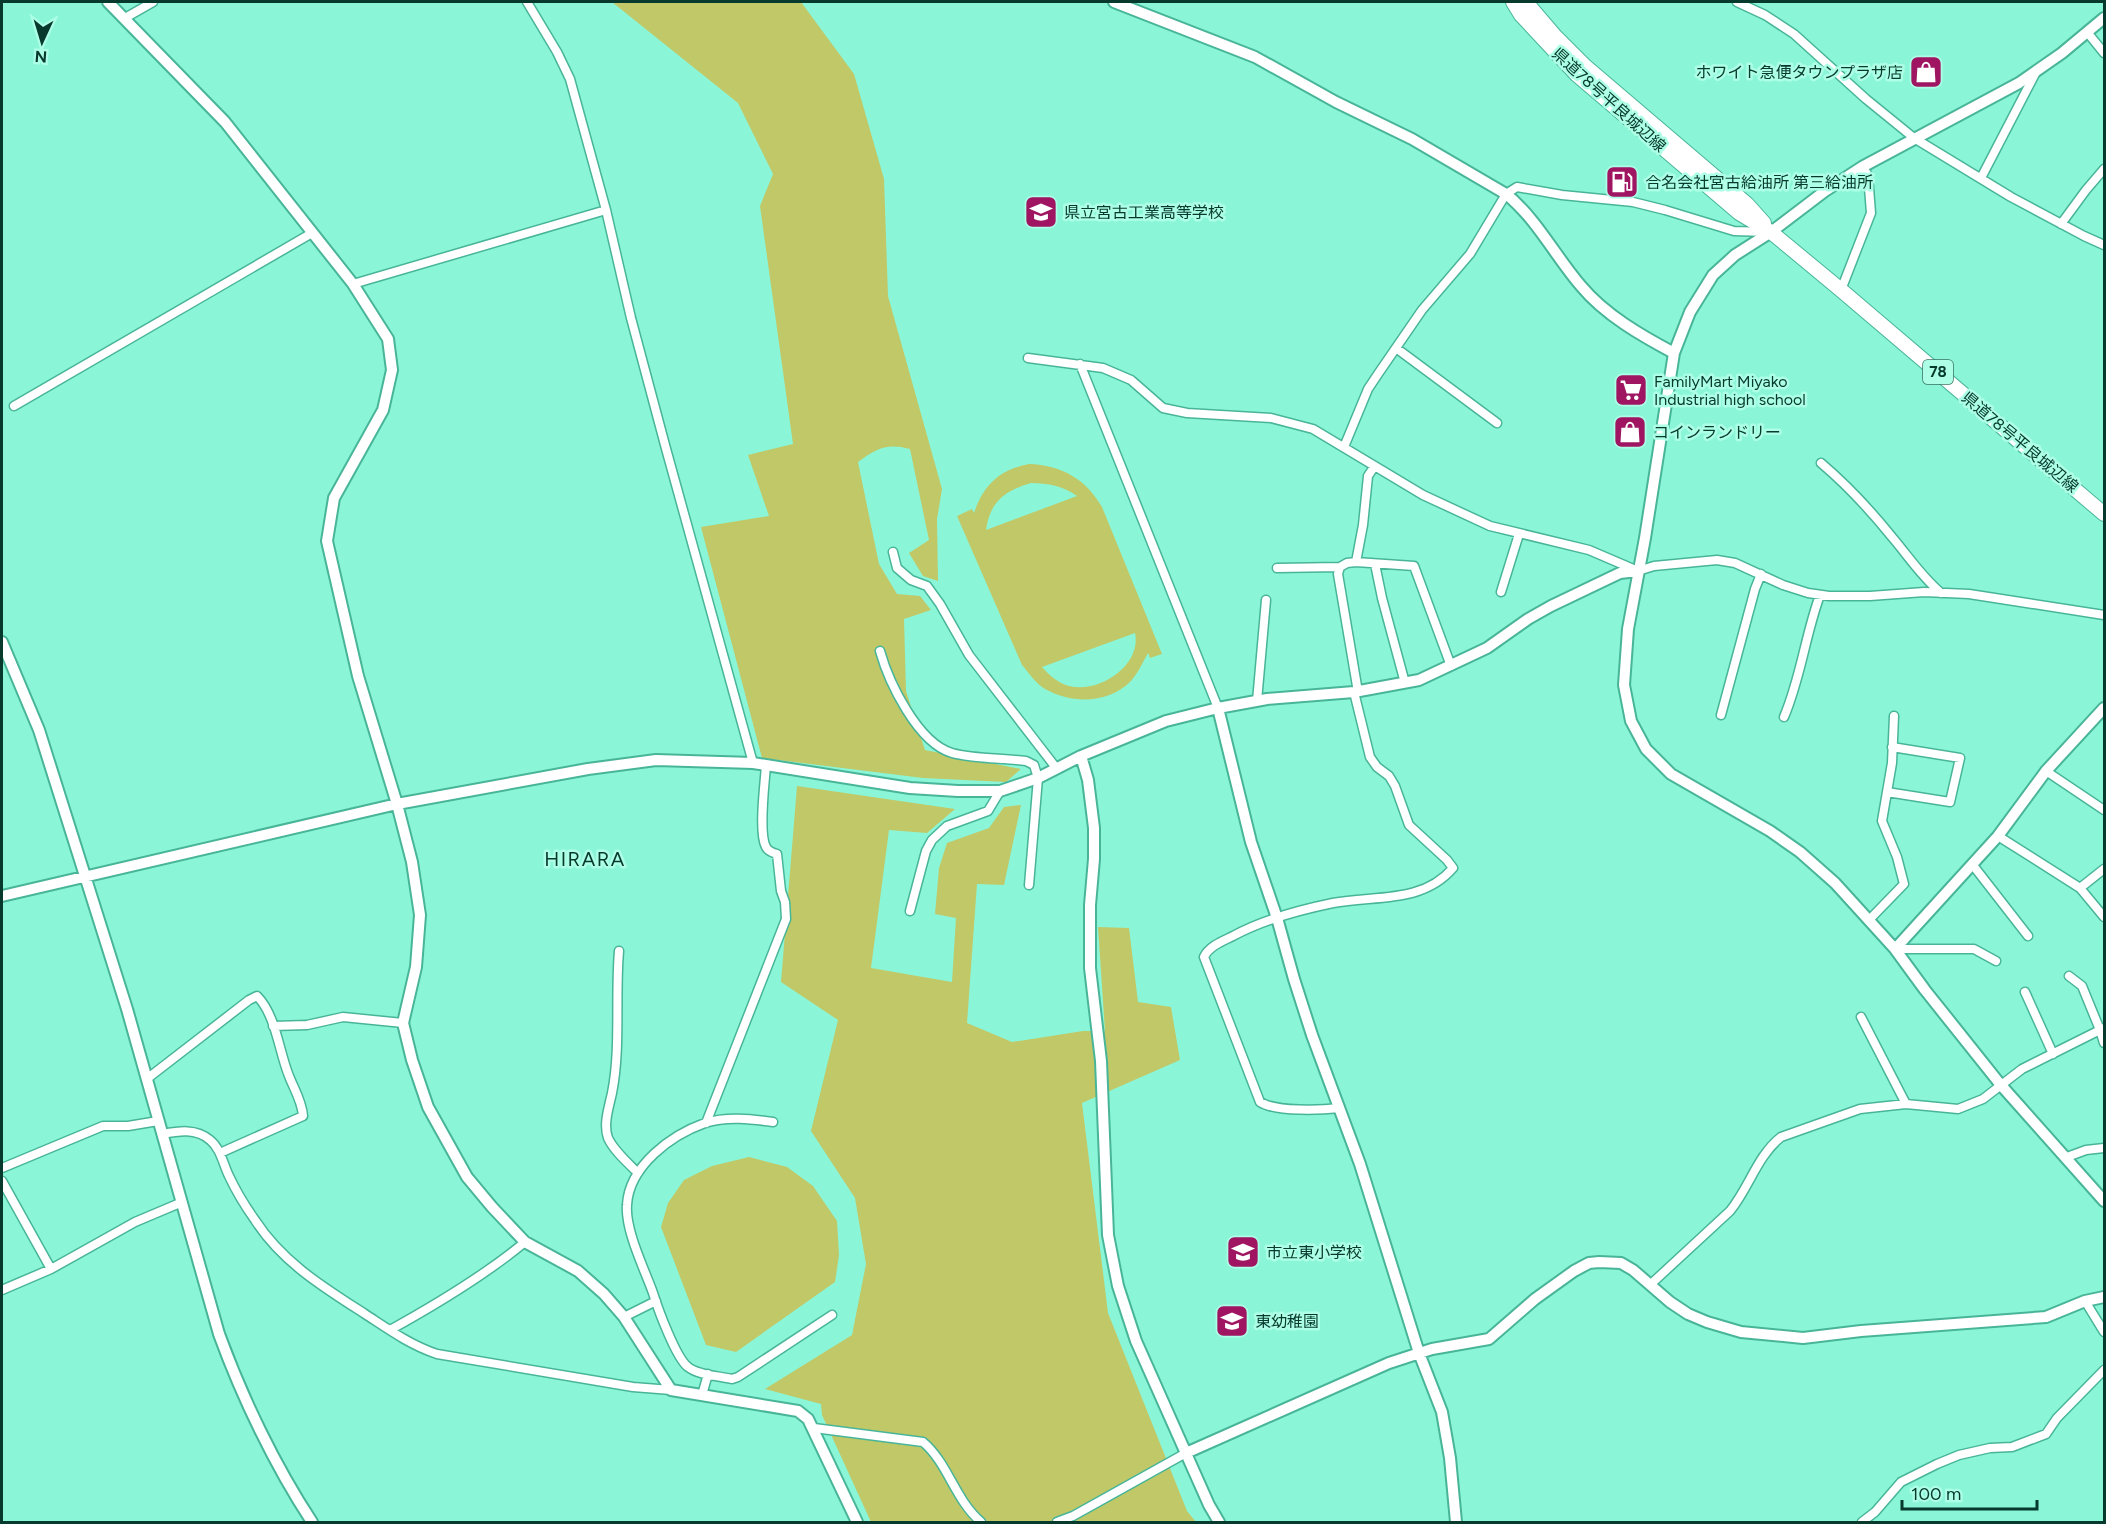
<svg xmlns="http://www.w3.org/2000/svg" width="2106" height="1524" font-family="Figtree,'Noto Sans JP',sans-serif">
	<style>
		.green { fill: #c0c868; fill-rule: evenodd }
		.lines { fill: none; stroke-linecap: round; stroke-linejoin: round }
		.minor-casing { stroke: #48b599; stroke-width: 11 }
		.tertiary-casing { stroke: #48b599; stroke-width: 14 }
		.primary-casing { stroke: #48b599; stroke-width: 16 }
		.minor { stroke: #fff; stroke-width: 8 }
		.tertiary { stroke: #fff; stroke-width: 10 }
		.primary { stroke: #fff; stroke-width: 14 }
		.labels { text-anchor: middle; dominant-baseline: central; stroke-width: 5; stroke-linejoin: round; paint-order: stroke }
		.shield { fill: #adffe6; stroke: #397464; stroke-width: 1.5 }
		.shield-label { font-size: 15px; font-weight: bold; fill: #07392d }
		.poi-label { font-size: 16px; fill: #07392d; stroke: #adffe6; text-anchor: start }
		.street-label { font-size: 16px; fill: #07392d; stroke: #adffe6 }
		.quarter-label { font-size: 20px; letter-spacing: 1.5px; fill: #07392d; stroke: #adffe6 }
	</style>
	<rect width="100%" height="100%" fill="#8bf6d7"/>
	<path class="green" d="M 612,2 L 801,2 L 854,74 L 884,179 L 888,296 L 942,489 L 937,519 L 938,581 L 923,576 L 909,553 L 929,540 L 910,449 C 887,443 877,448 858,462 L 879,564 L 897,594 L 920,596 L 931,610 L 904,619 L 906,691 L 925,750 L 1021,769 L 1006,782 L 923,778 L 762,758 L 701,527 L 769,516 L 748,455 L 793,444 L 760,206 L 773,174 L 738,103 Z
		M 1029,464 C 1061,465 1086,479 1102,507 L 1162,654 L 1150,658 L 1148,653 C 1143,662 1138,673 1131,681 C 1108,704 1072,704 1045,689 C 1036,684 1029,673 1022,665 L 957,516 L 972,509 L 974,513 C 984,484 1000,470 1029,464 ZM 1031,483 C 1048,483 1063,486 1077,496 L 986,530 C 990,502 1004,491 1031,483 ZM 1135,633 C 1142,665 1099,694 1069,686 C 1058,683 1049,675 1042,667 Z
		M 797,786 L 955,809 L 927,833 L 889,830 L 871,968 L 952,982 L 956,918 L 935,914 L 939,868 L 947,843 L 989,828 L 1004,807 L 1021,805 L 1004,885 L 977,884 L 967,1023 L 1012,1042 L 1083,1031 L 1105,1031 L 1098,927 L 1129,928 L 1138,1002 L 1171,1007 L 1180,1060 L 1082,1103 L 1108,1313 L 1187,1511 L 1196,1522 L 871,1522 L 822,1415 L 821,1404 L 765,1389 L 852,1335 L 866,1264 L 855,1198 L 811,1131 L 838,1020 L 781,982 Z
		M 749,1157 L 787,1167 L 813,1186 L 837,1221 L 839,1255 L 835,1282 L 736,1352 L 706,1345 L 661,1227 L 668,1203 L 684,1180 L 712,1166 Z"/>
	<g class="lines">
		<g class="minor-casing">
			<path id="minor" d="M 527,2 L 557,52 L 570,79 L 606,210 L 631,318 L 665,445 L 753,763
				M 1737,2 L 1765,15 L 1794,34 L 1866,99 L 1914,138 L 2011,197 L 2084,236 L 2104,245
				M 125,18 L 153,2
				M 2087,32 L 2104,53
				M 1981,178 L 2036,72
				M 2061,224 L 2086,190 L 2104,169
				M 353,284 L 606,210
				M 1841,290 L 1871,213 L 1868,175 L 1862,167
				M 1396,348 L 1497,423
				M 1028,358 L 1103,368 L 1131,380 L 1163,408 L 1187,413 L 1271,418 L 1313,429 L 1423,495 L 1490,526 L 1589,550 L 1638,571 L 1654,566 L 1717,560 L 1735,563 L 1783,585 L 1808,593 L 1829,596 L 1870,596 L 1924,592 L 1969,594 L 2104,615
				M 1080,364 L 1218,708
				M 14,406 L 312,233
				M 1344,447 L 1368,389 L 1378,374 L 1422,310 L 1470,254 L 1506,194 L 1517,187 L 1562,195 L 1633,202 L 1665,210 L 1734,231 L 1769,232
				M 1821,463 C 1847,485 1871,511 1892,537 C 1909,557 1921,576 1941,593
				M 893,552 L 897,568 L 911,580 L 927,586 L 940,604 L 969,655 L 1057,769
				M 1356,562 L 1363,525 L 1368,476 L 1374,467
				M 1375,564 L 1382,598 L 1405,683
				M 1340,567 L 1338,574 L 1358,692
				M 1277,568 L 1340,567 L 1347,563 L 1356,562 L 1414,566 L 1451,666
				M 1501,592 L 1519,534
				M 880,651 C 889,683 918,743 952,753 C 974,759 1003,758 1026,761 L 1034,765 L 1038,778 L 1029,885
				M 1257,701 L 1266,600
				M 1721,715 L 1755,589 L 1761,574
				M 1784,717 C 1801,677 1805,636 1820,595
				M 2046,771 L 2104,810
				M 1887,792 L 1950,802 L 1960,758 L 1892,747
				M 1998,836 L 2080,888 L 2104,917
				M 1972,864 L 2028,936
				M 2080,888 L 2104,869
				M 910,911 L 926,851 L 932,840 L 947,826 L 988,811 L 1000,791
				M 1869,920 L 1904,884 L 1897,857 L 1882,821 L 1892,763 L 1894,716
				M 1895,949 L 1974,949 L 1996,961
				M 619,951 C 615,998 621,1048 612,1093 C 609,1107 603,1124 608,1138 C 614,1151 628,1163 638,1173
				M 2069,976 L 2082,986 L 2100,1030 L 2104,1028
				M 2025,992 L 2053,1054
				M 1861,1017 L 1906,1104
				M 273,1026 L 307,1025 L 343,1017 L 403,1023
				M 148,1078 L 249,1000 L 257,996 C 276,1015 279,1052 289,1076 C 294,1089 302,1101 303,1116 L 220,1153
				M 1340,1108 C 1321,1110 1276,1112 1260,1102 L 1204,957 C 1209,946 1223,941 1233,936 C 1264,919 1299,910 1333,903 C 1375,895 1422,904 1453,868 L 1447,860 L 1409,825 L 1395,786 L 1389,776 L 1377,767 L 1370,757 L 1354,692
				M 773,1122 C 751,1119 727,1116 705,1123 C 671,1135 629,1166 627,1205 C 625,1230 644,1268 653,1293 C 658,1309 676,1358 688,1367 C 698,1375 719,1376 732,1379 L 738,1377 L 832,1315
				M 706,1123 L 786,919 L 785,902 L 781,891 L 777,854 C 773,853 768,851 766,847 C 758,833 765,782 766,765
				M 162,1134 C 179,1131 196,1128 210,1140 C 221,1149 223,1164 229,1176 C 236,1191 245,1206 255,1220 C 282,1262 323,1287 365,1314 C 388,1329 410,1345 437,1354 L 633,1387 L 671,1390
				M 2067,1157 L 2086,1150 L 2104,1148
				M 2,1168 L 103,1126 L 128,1126 L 158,1121
				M 2,1181 L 51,1269
				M 1651,1284 L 1730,1211 C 1749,1188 1757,1156 1781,1137 L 1860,1109 L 1906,1104 L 1958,1109 L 1983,1099 L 2022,1069 L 2100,1030 L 2104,1043
				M 2,1290 L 51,1269 L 135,1222 L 180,1203
				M 2085,1301 L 2104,1332
				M 624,1317 L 656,1301
				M 390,1330 C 437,1304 484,1276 525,1242
				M 702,1395 L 708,1374
				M 814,1428 L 923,1442 C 948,1463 955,1500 981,1522
				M 1057,1522 L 1073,1516 L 1186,1453
				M 1862,1522 L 1875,1512 L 1901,1482 L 1937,1464 L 1959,1455 L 1990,1448 L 2012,1447 L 2046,1434 L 2057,1418 L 2104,1370"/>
		</g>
		<g class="tertiary-casing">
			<path id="tertiary" d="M 108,2 L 225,122 L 353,284 L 388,339 L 392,370 L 383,410 L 334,498 L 327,541 L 358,676 L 397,804 L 412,862 L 420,915 L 416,967 L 403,1023 L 412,1060 L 428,1107 L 467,1177 L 492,1207 L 525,1242 L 578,1271 L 604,1294 L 624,1317 L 671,1390 L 798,1411 L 808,1419 L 857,1522
				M 1114,2 L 1255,57 L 1336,102 L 1412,139 L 1506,194 C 1537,219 1555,256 1581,286 C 1605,315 1642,336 1674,353
				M 2104,18 L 2062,53 L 2019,83 L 1862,167 L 1825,191 L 1771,232 L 1735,255 L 1713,275 L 1690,312 L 1674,353 L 1645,538 L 1628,629 L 1624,685 L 1631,721 L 1646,749 L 1671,774 L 1770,831 L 1800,852 L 1835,883 L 1895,949 L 1925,990 L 2000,1084 L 2104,1201
				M 2,642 L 39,730 L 127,1009 L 219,1334 C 242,1397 275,1466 312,1522
				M 1218,708 L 1251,842 L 1277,918 L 1294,979 L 1312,1035 L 1360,1164 L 1419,1353 L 1442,1412 L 1450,1458 L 1456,1522
				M 1081,756 L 1088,780 L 1094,828 L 1094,859 L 1090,905 L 1090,968 L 1101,1061 L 1108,1235 L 1118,1286 L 1136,1341 L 1209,1505 L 1219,1522
				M 2,896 L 397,804 L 588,769 L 656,760 L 753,763 L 910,788 L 958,791 L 1000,791 L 1038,778 L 1081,756 L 1166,721 L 1218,708 L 1267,699 L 1354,692 L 1419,680 L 1487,648 L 1528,619 L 1551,606 L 1620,573 L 1638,571
				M 1895,949 L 1998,836 L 2046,771 L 2104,708
				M 1186,1453 L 1389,1363 L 1432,1349 L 1489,1339 L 1535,1299 L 1574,1271 L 1589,1263 L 1599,1262 L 1621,1263 L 1633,1270 L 1670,1302 L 1688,1314 L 1707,1322 L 1741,1332 L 1803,1338 L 1861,1331 L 2046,1317 L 2085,1301 L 2104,1297"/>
		</g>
		<g class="primary-casing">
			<path id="primary" d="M 1513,2 L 1521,15 L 1577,75 L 1739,213 L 1771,232 L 1841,290 L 2104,514
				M 1526,2 L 1555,36 L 1584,65 L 1747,204 L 1764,223"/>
		</g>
		<use href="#minor" class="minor"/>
		<use href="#tertiary" class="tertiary"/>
		<use href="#primary" class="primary"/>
	</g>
	<defs>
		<g id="shop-square" transform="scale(1.725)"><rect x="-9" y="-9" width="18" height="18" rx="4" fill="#9f1562" stroke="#adffe6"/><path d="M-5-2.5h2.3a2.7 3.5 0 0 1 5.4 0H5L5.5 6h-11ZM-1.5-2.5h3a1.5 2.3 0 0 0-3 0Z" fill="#fff"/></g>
		<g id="fuel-square" transform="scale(1.725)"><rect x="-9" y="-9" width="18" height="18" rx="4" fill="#9f1562" stroke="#adffe6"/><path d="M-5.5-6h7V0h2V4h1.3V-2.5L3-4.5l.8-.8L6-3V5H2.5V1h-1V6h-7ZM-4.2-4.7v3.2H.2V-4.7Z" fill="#fff"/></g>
		<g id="school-square" transform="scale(1.725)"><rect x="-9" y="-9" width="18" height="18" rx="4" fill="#9f1562" stroke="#adffe6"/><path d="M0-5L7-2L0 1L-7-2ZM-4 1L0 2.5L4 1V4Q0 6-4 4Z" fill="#fff"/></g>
		<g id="supermarket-square" transform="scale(1.725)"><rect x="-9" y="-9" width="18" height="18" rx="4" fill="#9f1562" stroke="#adffe6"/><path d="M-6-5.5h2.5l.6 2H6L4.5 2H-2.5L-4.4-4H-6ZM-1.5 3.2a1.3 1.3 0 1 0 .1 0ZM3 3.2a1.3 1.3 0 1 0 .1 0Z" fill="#fff"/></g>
	</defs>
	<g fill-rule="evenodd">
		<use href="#shop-square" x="1926" y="72"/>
		<use href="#fuel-square" x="1622" y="182"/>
		<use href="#school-square" x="1041" y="212"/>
		<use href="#supermarket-square" x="1631" y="390"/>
		<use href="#shop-square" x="1630" y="432"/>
		<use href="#school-square" x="1243" y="1252"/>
		<use href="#school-square" x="1232" y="1321"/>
	</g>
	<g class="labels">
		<rect class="shield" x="1923" y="360" width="30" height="24" rx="4.5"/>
		<g class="shield-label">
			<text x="1938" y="372">78</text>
		</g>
		<g class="poi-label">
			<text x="1903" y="72" text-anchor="end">ホワイト急便タウンプラザ店</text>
			<text x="1645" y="182">合名会社宮古給油所 第三給油所</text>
			<text x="1064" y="212">県立宮古工業高等学校</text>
			<text x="1654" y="381">FamilyMart Miyako<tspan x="1654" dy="18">Industrial high school</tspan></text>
			<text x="1653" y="432">コインランドリー</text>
			<text x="1266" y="1252">市立東小学校</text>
			<text x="1255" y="1321">東幼稚園</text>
		</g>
		<g class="street-label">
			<text transform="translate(1609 100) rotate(42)">県道78号平良城辺線</text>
			<text transform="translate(2020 442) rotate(40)">県道78号平良城辺線</text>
		</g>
		<g class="quarter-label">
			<text x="585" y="859">HIRARA</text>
		</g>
	</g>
	<rect width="2106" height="1524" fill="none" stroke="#07392d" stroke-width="6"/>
	<g transform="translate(42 42) rotate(184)" stroke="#adffe6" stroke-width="4.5" paint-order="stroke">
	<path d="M0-4.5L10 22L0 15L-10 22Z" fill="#07392d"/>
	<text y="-9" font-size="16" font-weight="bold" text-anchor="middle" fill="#07392d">N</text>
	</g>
	<path d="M1902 1500v9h135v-9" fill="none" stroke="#07392d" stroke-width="3"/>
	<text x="1911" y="1500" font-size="18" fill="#07392d" stroke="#adffe6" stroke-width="4.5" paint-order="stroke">100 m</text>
</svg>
